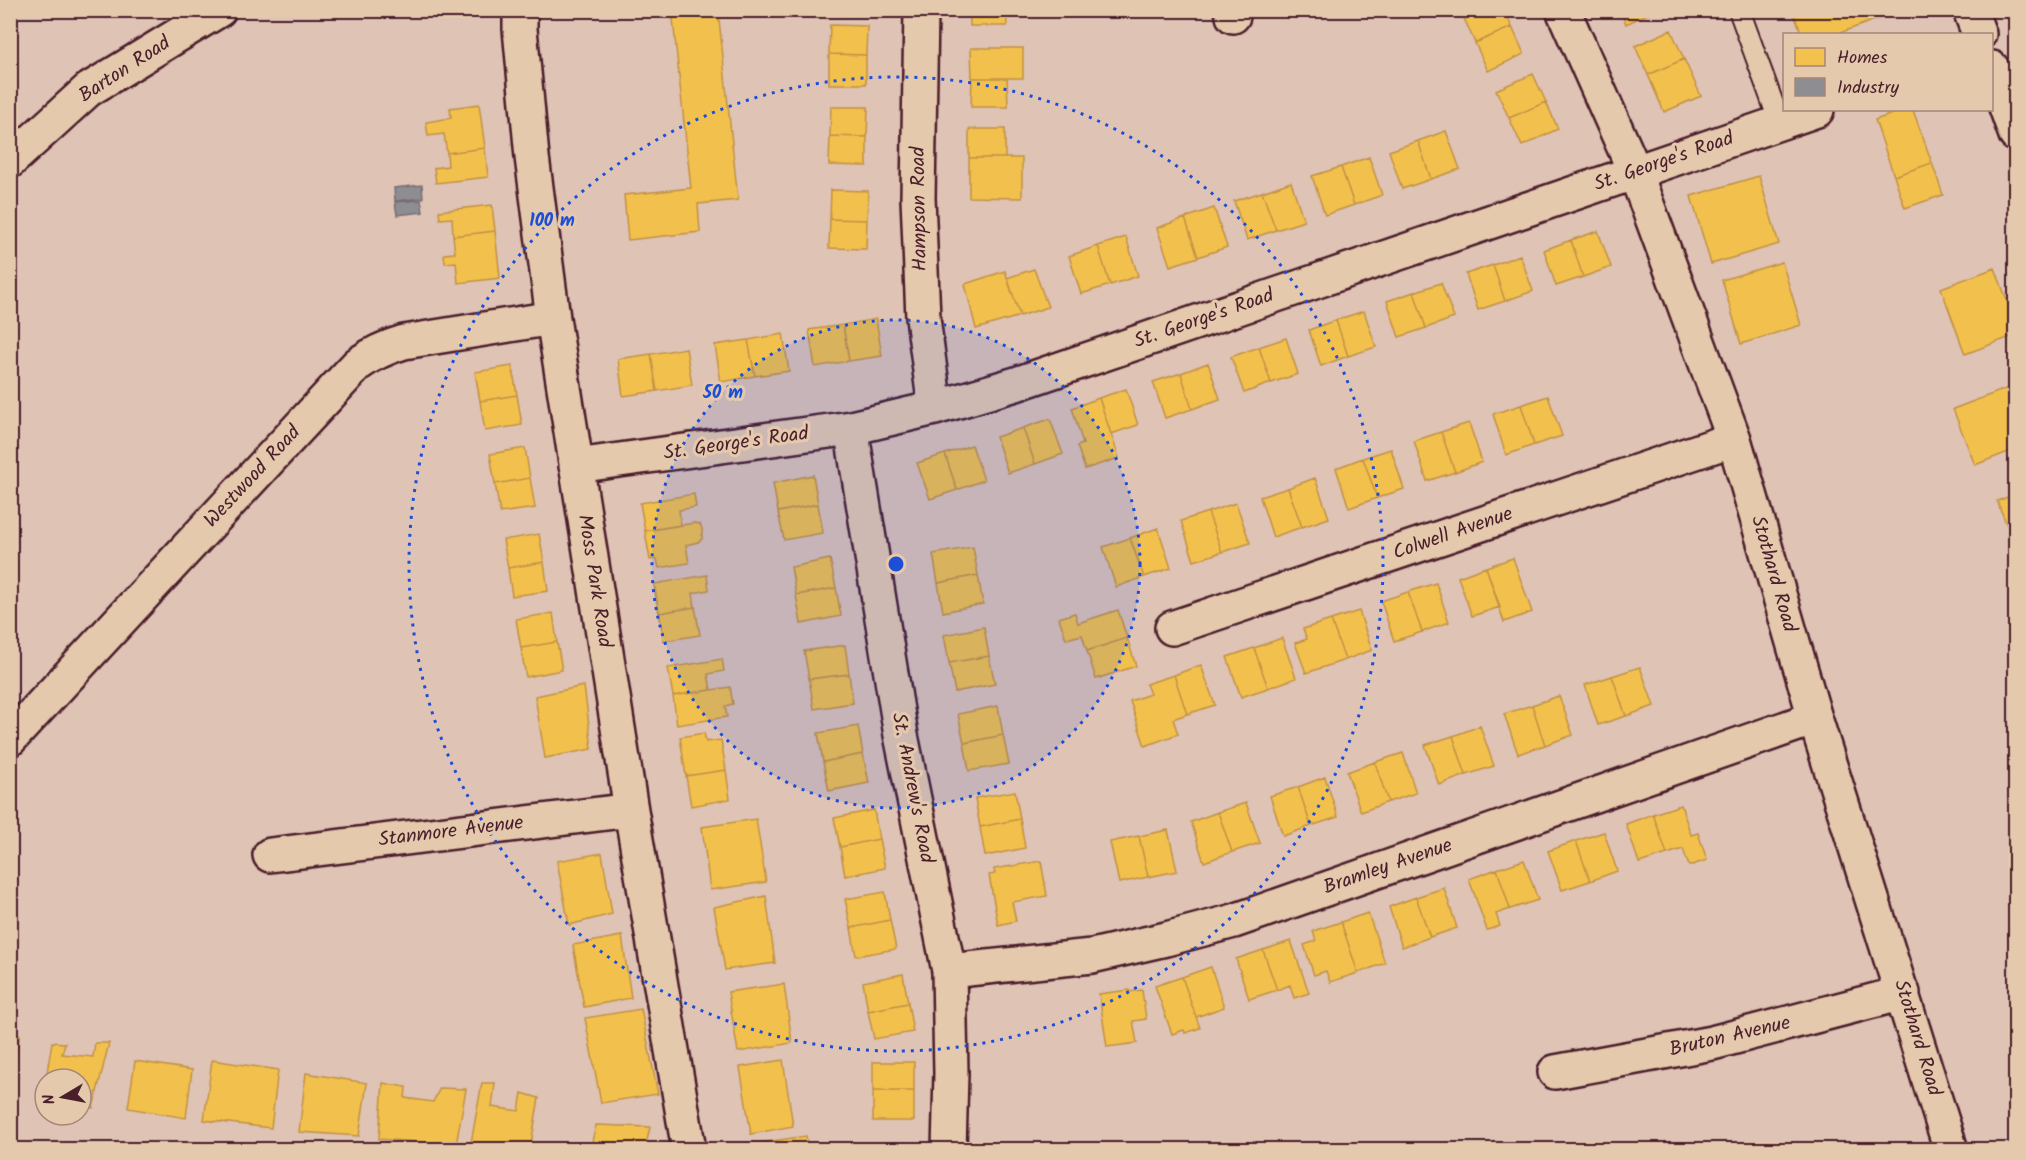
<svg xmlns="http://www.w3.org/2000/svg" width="2026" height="1160" font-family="Kalam,sans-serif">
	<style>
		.homes { fill: #f2c14e; stroke: #c09044; stroke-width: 1.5 }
		.industry { fill: #8d8d92; stroke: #796c73; stroke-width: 1.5 }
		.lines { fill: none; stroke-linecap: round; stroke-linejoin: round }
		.lane-casing { stroke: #4a1f2b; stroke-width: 24 }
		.street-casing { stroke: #4a1f2b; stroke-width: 38 }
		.secondary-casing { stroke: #4a1f2b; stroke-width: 38 }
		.lane { stroke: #e5c9ad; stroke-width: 20 }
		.street { stroke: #e5c9ad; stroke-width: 33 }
		.secondary { stroke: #e5c9ad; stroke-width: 33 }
		.ring { fill: none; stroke: #1d4ed8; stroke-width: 3; stroke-dasharray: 3 6 }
		.labels { text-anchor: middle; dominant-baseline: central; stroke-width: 6; stroke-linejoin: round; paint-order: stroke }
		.street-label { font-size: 20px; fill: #4a1f2b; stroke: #e5c9ad }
		.centre { fill: #1d4ed8; stroke: #e5c9ad; stroke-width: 3 }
		.ring-label { font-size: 18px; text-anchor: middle; font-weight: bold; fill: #1d4ed8; stroke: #e5c9ad; stroke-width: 6; stroke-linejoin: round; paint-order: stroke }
	</style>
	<rect width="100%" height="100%" fill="#dfc3b5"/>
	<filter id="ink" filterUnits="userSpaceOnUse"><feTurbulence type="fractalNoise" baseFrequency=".0167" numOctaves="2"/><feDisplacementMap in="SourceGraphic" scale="12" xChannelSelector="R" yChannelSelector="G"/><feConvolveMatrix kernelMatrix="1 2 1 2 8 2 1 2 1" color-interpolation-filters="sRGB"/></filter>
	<g filter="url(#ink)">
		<path class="homes" d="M 672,10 L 718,10 L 738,200 L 698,204 L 700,232 L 628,240 L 624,195 L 691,188 Z
			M 970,10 L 1006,10 L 1007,26 L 970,26 Z
			M 1474,10 L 1504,10 L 1512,27 L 1475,43 L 1463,16 Z
			M 1620,10 L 1656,10 L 1626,24 Z
			M 1792,10 L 1902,10 L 1837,34 L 1802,34 Z
			M 830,25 L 867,26 L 866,55 L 829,54 Z
			M 1512,27 L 1524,54 L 1488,71 L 1475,43 Z
			M 1671,30 L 1684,59 L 1648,75 L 1635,46 Z
			M 971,48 L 1023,48 L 1023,78 L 972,78 Z
			M 829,54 L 866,55 L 866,84 L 829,84 Z
			M 1684,59 L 1701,96 L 1664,112 L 1648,75 Z
			M 1533,74 L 1546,102 L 1509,118 L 1496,90 Z
			M 972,78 L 1007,78 L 1008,107 L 971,107 Z
			M 1546,102 L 1558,129 L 1522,146 L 1509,118 Z
			M 479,104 L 485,148 L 447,153 L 444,134 L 428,136 L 426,122 L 451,118 L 450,108 Z
			M 831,107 L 868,107 L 867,137 L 830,136 Z
			M 1904,110 L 1913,110 L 1932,163 L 1894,176 L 1875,120 Z
			M 969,129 L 1005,129 L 1005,158 L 969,158 Z
			M 1446,131 L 1460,169 L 1431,179 L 1418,141 Z
			M 830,136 L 867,137 L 867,166 L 829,165 Z
			M 1418,141 L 1431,179 L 1402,189 L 1389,151 Z
			M 485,148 L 488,177 L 436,183 L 434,168 L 448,166 L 447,153 Z
			M 1369,157 L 1382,195 L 1354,205 L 1341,167 Z
			M 969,158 L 1022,158 L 1022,198 L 969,197 Z
			M 1932,163 L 1943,195 L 1905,208 L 1894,176 Z
			M 1341,167 L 1354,205 L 1325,215 L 1312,176 Z
			M 1759,176 L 1779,244 L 1711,264 L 1691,196 Z
			M 1291,182 L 1304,221 L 1276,230 L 1262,192 Z
			M 831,190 L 868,191 L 867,220 L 830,219 Z
			M 1262,192 L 1276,230 L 1247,240 L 1234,201 Z
			M 492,205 L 495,231 L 453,236 L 452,218 L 440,219 L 439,211 Z
			M 1214,208 L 1227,247 L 1198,257 L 1185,218 Z
			M 1185,218 L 1198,257 L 1170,266 L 1157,228 Z
			M 830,219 L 867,220 L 866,249 L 829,248 Z
			M 495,231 L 500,278 L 458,283 L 456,262 L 445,263 L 444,254 L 455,253 L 453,236 Z
			M 1598,231 L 1611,267 L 1583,277 L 1571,240 Z
			M 1126,237 L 1138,276 L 1110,285 L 1098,246 Z
			M 1571,240 L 1583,277 L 1556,286 L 1544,250 Z
			M 1098,246 L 1110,285 L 1081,294 L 1069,256 Z
			M 1520,255 L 1533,291 L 1505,301 L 1493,265 Z
			M 1782,262 L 1801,325 L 1741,344 L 1722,280 Z
			M 1493,265 L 1505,301 L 1478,310 L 1466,274 Z
			M 1995,268 L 2016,325 L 2016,335 L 1965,354 L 1941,288 Z
			M 1034,269 L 1048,307 L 1020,316 L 1007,278 Z
			M 1005,271 L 1020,316 L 976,329 L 965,284 Z
			M 1441,283 L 1454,318 L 1426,328 L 1414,292 Z
			M 1414,292 L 1426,328 L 1399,337 L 1387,301 Z
			M 1364,311 L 1376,347 L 1348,356 L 1336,320 Z
			M 876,319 L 882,356 L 849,361 L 843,325 Z
			M 1336,320 L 1348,356 L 1321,366 L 1309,330 Z
			M 843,325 L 849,361 L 815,367 L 809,330 Z
			M 783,334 L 789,371 L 755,376 L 748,340 Z
			M 1286,338 L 1298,374 L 1271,383 L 1259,347 Z
			M 748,340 L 755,376 L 721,382 L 715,345 Z
			M 1259,347 L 1271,383 L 1244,393 L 1231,357 Z
			M 686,348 L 692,385 L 657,391 L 651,354 Z
			M 651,354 L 657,391 L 623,396 L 618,359 Z
			M 1208,363 L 1220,399 L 1192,409 L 1181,373 Z
			M 512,366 L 517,395 L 480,401 L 475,372 Z
			M 1181,373 L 1192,409 L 1165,418 L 1153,382 Z
			M 2016,385 L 2016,449 L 1975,465 L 1953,409 Z
			M 1126,389 L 1138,425 L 1111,434 L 1099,398 Z
			M 517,395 L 522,425 L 485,431 L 480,401 Z
			M 1548,396 L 1562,436 L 1534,445 L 1521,405 Z
			M 1099,398 L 1119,458 L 1085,469 L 1077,446 L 1083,444 L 1072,408 Z
			M 1521,405 L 1534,445 L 1506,455 L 1493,414 Z
			M 1050,419 L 1063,454 L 1035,464 L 1023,428 Z
			M 1469,423 L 1482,462 L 1455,472 L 1441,432 Z
			M 1023,428 L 1035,464 L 1008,473 L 996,437 Z
			M 1441,432 L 1455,472 L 1427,481 L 1414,441 Z
			M 972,445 L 984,480 L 957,490 L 945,454 Z
			M 525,448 L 530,478 L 495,484 L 490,454 Z
			M 1391,449 L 1404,489 L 1377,498 L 1363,458 Z
			M 945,454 L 957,490 L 930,499 L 917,463 Z
			M 1363,458 L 1377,498 L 1349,508 L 1336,468 Z
			M 813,475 L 818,504 L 778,512 L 773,483 Z
			M 530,478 L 535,508 L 500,513 L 495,484 Z
			M 1315,478 L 1329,518 L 1302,527 L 1288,488 Z
			M 1288,488 L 1302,527 L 1273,537 L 1260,497 Z
			M 694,494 L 696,507 L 679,510 L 681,525 L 645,531 L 640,503 Z
			M 2016,494 L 2016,547 L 1997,501 Z
			M 1236,503 L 1250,543 L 1222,552 L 1208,512 Z
			M 818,504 L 823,533 L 784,540 L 778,512 Z
			M 1208,512 L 1222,552 L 1194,561 L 1181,521 Z
			M 694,523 L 700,524 L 702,529 L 702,539 L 698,542 L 686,545 L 689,563 L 659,568 L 657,559 L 650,560 L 645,531 Z
			M 1158,528 L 1171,568 L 1144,577 L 1130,538 Z
			M 539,534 L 544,562 L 508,568 L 503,540 Z
			M 1130,538 L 1144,577 L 1116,587 L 1103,547 Z
			M 973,547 L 978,575 L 938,583 L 933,554 Z
			M 1513,558 L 1532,612 L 1504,622 L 1486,567 Z
			M 830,559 L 836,588 L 796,595 L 791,567 Z
			M 544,562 L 548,591 L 512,596 L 508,568 Z
			M 1486,567 L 1500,607 L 1472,616 L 1458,577 Z
			M 707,575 L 709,590 L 693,593 L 695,607 L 659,613 L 654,584 Z
			M 978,575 L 983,604 L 943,612 L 938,583 Z
			M 1436,583 L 1449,622 L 1422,632 L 1408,592 Z
			M 836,588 L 841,616 L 801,624 L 796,595 Z
			M 1408,592 L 1422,632 L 1394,641 L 1381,601 Z
			M 695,607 L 700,635 L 664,641 L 659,613 Z
			M 1118,610 L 1127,638 L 1087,651 L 1082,635 L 1066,639 L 1059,618 L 1075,613 L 1078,623 Z
			M 1359,611 L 1372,650 L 1345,660 L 1331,620 Z
			M 553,613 L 557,642 L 521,648 L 516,619 Z
			M 1331,620 L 1345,660 L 1306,673 L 1295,643 L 1307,639 L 1303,629 Z
			M 984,627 L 989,656 L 949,663 L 944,635 Z
			M 1127,638 L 1136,666 L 1096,679 L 1087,651 Z
			M 1282,638 L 1296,678 L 1268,688 L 1254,648 Z
			M 557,642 L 562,670 L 526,677 L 521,648 Z
			M 845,645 L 849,674 L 809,679 L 804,651 Z
			M 1254,648 L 1268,688 L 1241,697 L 1227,657 Z
			M 989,656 L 995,684 L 955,692 L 949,663 Z
			M 722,659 L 724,671 L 708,674 L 711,690 L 673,696 L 668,668 Z
			M 1201,665 L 1215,705 L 1187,714 L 1174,675 Z
			M 1640,667 L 1654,706 L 1626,716 L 1612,676 Z
			M 849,674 L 853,703 L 814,709 L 809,679 Z
			M 1174,675 L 1187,714 L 1173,719 L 1178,734 L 1145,746 L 1130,701 L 1150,694 L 1146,684 Z
			M 1612,676 L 1626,716 L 1598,725 L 1585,685 Z
			M 584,686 L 592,749 L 545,758 L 535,696 Z
			M 730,687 L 733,704 L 725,706 L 727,717 L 677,725 L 673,696 Z
			M 1559,696 L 1573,735 L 1545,745 L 1532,705 Z
			M 1532,705 L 1545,745 L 1518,754 L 1504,714 Z
			M 998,706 L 1003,735 L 964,743 L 958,714 Z
			M 858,726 L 863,754 L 823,762 L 818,733 Z
			M 1480,726 L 1494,766 L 1466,775 L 1453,736 Z
			M 704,733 L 706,742 L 721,740 L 726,770 L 686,776 L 680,737 Z
			M 1003,735 L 1009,764 L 969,771 L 964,743 Z
			M 1453,736 L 1466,775 L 1439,785 L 1425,745 Z
			M 1403,753 L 1416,793 L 1388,802 L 1375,762 Z
			M 863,754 L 869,783 L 829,791 L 823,762 Z
			M 1375,762 L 1388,802 L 1361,812 L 1347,772 Z
			M 726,770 L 730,799 L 691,806 L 686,776 Z
			M 1325,777 L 1338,817 L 1311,826 L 1298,787 Z
			M 1298,787 L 1311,826 L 1283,836 L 1270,796 Z
			M 1015,791 L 1020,819 L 980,827 L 975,798 Z
			M 1246,803 L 1260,843 L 1232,852 L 1218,812 Z
			M 1681,805 L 1691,835 L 1698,833 L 1707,860 L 1689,866 L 1683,849 L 1667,854 L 1653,814 Z
			M 874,810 L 879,839 L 840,847 L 834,818 Z
			M 1218,812 L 1232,852 L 1204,862 L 1191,822 Z
			M 1653,814 L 1667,854 L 1639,863 L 1626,824 Z
			M 756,819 L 766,882 L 710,890 L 702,827 Z
			M 1020,819 L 1025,848 L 985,856 L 980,827 Z
			M 1168,830 L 1177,871 L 1148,877 L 1139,836 Z
			M 1604,832 L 1617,871 L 1590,881 L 1576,841 Z
			M 1139,836 L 1148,877 L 1119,883 L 1110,842 Z
			M 879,839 L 885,868 L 845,876 L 840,847 Z
			M 1576,841 L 1590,881 L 1562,890 L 1548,851 Z
			M 602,853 L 612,914 L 569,925 L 557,861 Z
			M 1524,860 L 1538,900 L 1510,909 L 1497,869 Z
			M 1041,861 L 1047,896 L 1012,902 L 1016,921 L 998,925 L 989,875 L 995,874 L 994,869 Z
			M 1497,869 L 1510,909 L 1496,914 L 1500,926 L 1487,930 L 1469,879 Z
			M 1444,888 L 1457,928 L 1430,937 L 1416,897 Z
			M 885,892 L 890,920 L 851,928 L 845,899 Z
			M 766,896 L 775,963 L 725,970 L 714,907 Z
			M 1416,897 L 1430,937 L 1402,947 L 1389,907 Z
			M 1368,913 L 1385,963 L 1358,973 L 1341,922 Z
			M 890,920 L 896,949 L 856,956 L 851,928 Z
			M 1341,922 L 1358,973 L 1330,982 L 1326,971 L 1314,975 L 1304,945 L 1316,941 L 1313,931 Z
			M 622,936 L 631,998 L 584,1007 L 573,945 Z
			M 1291,941 L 1309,993 L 1294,998 L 1290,985 L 1277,990 L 1263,950 Z
			M 1263,950 L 1277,990 L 1249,999 L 1236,959 Z
			M 1211,967 L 1224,1007 L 1196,1017 L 1182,977 Z
			M 903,974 L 908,1003 L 868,1011 L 863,982 Z
			M 1182,977 L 1200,1028 L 1185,1033 L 1184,1030 L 1172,1034 L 1155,986 Z
			M 784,984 L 792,1043 L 738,1052 L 728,992 Z
			M 1129,990 L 1129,992 L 1142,990 L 1146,1019 L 1133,1021 L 1137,1043 L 1107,1047 L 1099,994 Z
			M 908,1003 L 913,1032 L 874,1039 L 868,1011 Z
			M 641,1009 L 658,1094 L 601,1103 L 585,1018 Z
			M 10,1035 L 20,1035 L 10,1080 Z
			M 52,1042 L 65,1043 L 62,1054 L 93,1057 L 95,1043 L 109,1043 L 93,1108 L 81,1106 L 81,1079 L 46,1079 Z
			M 212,1060 L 278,1070 L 271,1128 L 204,1120 Z
			M 783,1060 L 793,1126 L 751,1134 L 740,1067 Z
			M 135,1061 L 192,1070 L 186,1118 L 128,1108 Z
			M 873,1062 L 914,1062 L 914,1091 L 873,1091 Z
			M 306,1073 L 367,1083 L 359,1136 L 299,1132 Z
			M 383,1083 L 406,1087 L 405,1098 L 433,1102 L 440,1088 L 466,1089 L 456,1145 L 379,1139 Z
			M 482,1083 L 495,1083 L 492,1107 L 519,1111 L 522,1093 L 539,1098 L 530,1150 L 470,1148 Z
			M 873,1091 L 914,1091 L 914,1121 L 873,1121 Z
			M 596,1125 L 650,1127 L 645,1150 L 590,1150 Z
			M 806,1136 L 809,1150 L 752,1150 L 751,1144 Z"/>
		<path class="industry" d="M 422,185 L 423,198 L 395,201 L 394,188 Z
			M 421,200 L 423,212 L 397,215 L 395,202 Z"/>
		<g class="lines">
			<g class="lane-casing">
				<path id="lane" d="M 1739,10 L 1780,123"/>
			</g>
			<g class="street-casing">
				<path id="street" d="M 520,10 L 520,29 L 532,157 L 553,318 L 631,810 L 689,1150
					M 921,10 L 918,198 L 923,318 L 935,408
					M 1232,10 L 1233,16
					M 1563,10 L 1635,172 L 1734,439 L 1815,718 L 1951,1150
					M 851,428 L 901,735 L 949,971 L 951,1073 L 949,1150
					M 576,466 L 851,428 L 935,408 L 1016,384 L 1817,110
					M 1172,628 L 1734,439
					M 10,739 L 358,364 C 373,353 387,347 404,342 L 553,318
					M 270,855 L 631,810
					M 949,971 L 1092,956 L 1166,939 L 1234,921 L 1815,718
					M 1555,1072 L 1712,1043 L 1903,993"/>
			</g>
			<g class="secondary-casing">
				<path id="secondary" d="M 1970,10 L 1979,34
					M 1992,68 L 2016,135
					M 10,161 L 88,90 L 219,10"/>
			</g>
			<use href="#lane" class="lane"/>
			<use href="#street" class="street"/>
			<use href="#secondary" class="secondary"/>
		</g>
	</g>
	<circle cx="896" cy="564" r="244" fill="#1d4ed8" fill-opacity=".12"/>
	<g class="ring">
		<circle cx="896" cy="564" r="244"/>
		<circle cx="896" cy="564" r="487"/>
	</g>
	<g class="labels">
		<g class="street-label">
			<text transform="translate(125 70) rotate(-33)">Barton Road</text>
			<text transform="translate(1664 162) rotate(-19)">St. George's Road</text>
			<text transform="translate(920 209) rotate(-91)">Hampson Road</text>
			<text transform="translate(1204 319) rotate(-19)">St. George's Road</text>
			<text transform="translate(736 444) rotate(-8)">St. George's Road</text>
			<text transform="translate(253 477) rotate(-47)">Westwood Road</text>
			<text transform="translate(1453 534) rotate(-19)">Colwell Avenue</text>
			<text transform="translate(1773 574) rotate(74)">Stothard Road</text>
			<text transform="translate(594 581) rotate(81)">Moss Park Road</text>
			<text transform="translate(912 788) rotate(79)">St. Andrew's Road</text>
			<text transform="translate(451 832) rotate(-7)">Stanmore Avenue</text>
			<text transform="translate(1388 867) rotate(-19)">Bramley Avenue</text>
			<text transform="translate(1730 1037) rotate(-13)">Bruton Avenue</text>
			<text transform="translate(1917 1038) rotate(73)">Stothard Road</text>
		</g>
	</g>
	<circle cx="896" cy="564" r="9" class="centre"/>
	<g class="ring-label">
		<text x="552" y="226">100 m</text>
		<text x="723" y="398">50 m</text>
	</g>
	<rect width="2026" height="1160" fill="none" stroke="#e5c9ad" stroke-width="36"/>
	<rect x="18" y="18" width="1990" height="1124" fill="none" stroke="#4a1f2b" stroke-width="2" filter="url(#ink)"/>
	<rect x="1783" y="33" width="210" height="78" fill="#e5c9ad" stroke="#a78579" stroke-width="1.5"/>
	<rect x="1795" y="48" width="30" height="18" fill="#f2c14e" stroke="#a78579" stroke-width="1.5"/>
	<text x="1837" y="63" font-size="18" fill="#4a1f2b">Homes</text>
	<rect x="1795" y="78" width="30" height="18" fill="#8d8d92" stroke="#a78579" stroke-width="1.5"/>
	<text x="1837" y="93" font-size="18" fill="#4a1f2b">Industry</text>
	<g transform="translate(63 1097) rotate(260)"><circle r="28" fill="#e5c9ad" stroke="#a78579" stroke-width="1.5"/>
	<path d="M0-4.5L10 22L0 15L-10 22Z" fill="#4a1f2b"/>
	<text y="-9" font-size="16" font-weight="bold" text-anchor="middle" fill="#4a1f2b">N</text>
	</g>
</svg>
